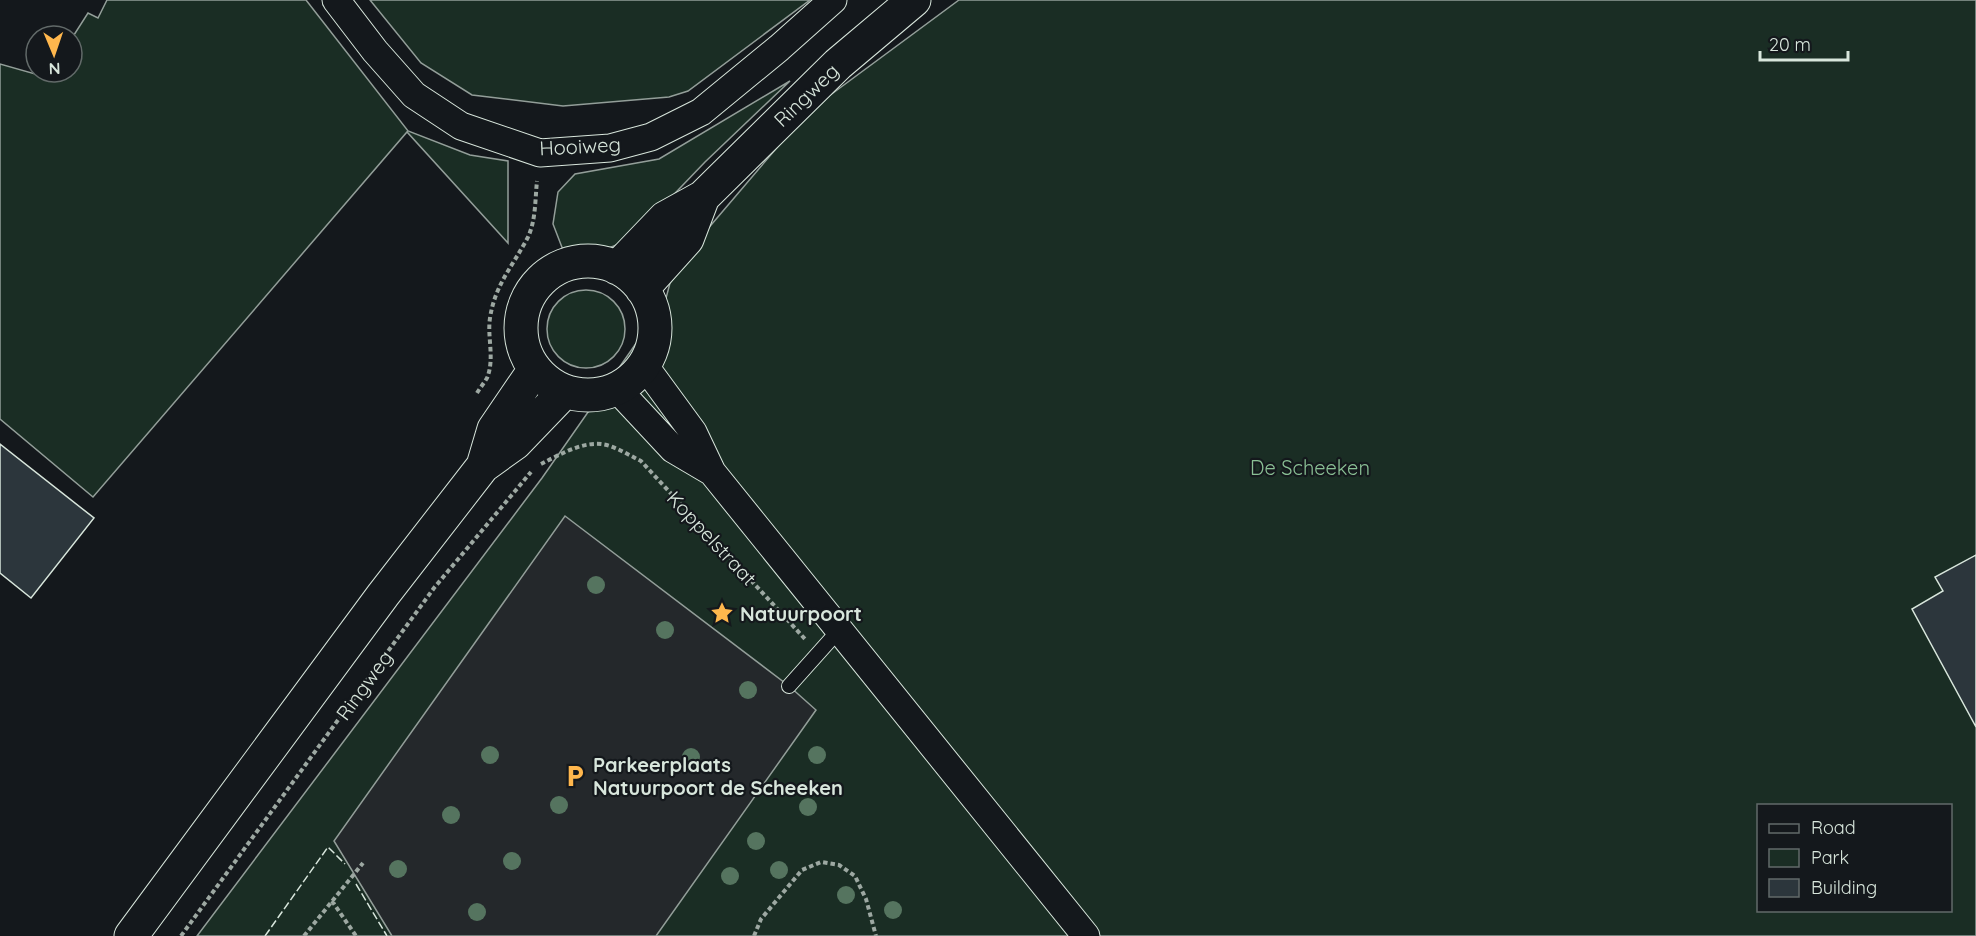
<svg xmlns="http://www.w3.org/2000/svg" width="1976" height="936" font-family="Quicksand,sans-serif">
	<style>
		.green { fill: #1a2d24; stroke: #939e99; stroke-width: 1.5; fill-rule: evenodd }
		.parking { fill: #24282b; stroke: #939e99; stroke-width: 1.5 }
		.building { fill: #2c363c; stroke: #d8e6dc; stroke-width: 1.5 }
		.lines { fill: none; stroke-linecap: round; stroke-linejoin: round }
		.lane-casing { stroke: #d8e6dc; stroke-width: 16 }
		.street-casing { stroke: #d8e6dc; stroke-width: 29 }
		.secondary-casing { stroke: #d8e6dc; stroke-width: 35 }
		.path { stroke: #9da8a2; stroke-width: 4; stroke-dasharray: 4.5 3; stroke-linecap: butt }
		.lane { stroke: #14181c; stroke-width: 14 }
		.street { stroke: #14181c; stroke-width: 27 }
		.secondary { stroke: #14181c; stroke-width: 33 }
		.fence { stroke: #d8e6dc; stroke-width: 1.5; stroke-dasharray: 8 3; stroke-linecap: butt }
		.tree { fill: #55745f }
		.labels { text-anchor: middle; dominant-baseline: central; stroke-width: 4.5; stroke-linejoin: round; paint-order: stroke }
		.street-label { font-size: 20px; fill: #d8e6dc; stroke: #14181c }
		.park-label { font-size: 20px; fill: #8ac095; stroke: #14181c }
		.poi-label { font-size: 20px; font-weight: bold; fill: #d8e6dc; stroke: #14181c; text-anchor: start }
	</style>
	<rect width="100%" height="100%" fill="#14181c"/>
	<path class="green" d="M 107,0 L 306,0 L 408,131 L 470,155 L 508,161 L 508,243 L 407,132 L 93,497 L 0,419 L 0,64 L 49,78 L 53,72 L 72,72 L 72,38 L 88,13 L 98,18 Z
		M 370,0 L 810,0 L 688,91 L 669,97 L 563,106 L 472,95 L 421,63 Z
		M 959,0 L 1976,0 L 1976,936 L 197,936 L 542,478 L 665,302 L 670,283 L 700,238 L 792,130 L 829,96 ZM 1758,806 L 1950,806 L 1950,910 L 1758,910 Z
		M 790,81 L 705,162 L 631,239 L 609,248 L 563,250 L 553,224 L 558,192 L 575,174 L 659,159 Z
		M547 329a39 39 0 1 1 78 0a39 39 0 1 1-78 0Z"/>
	<path class="parking" d="M 565,516 L 789,686 L 816,710 L 656,936 L 392,936 L 334,841 Z"/>
	<path class="building" d="M 0,444 L 94,518 L 31,598 L 0,573 Z
		M 1976,555 L 1976,727 L 1912,609 L 1943,591 L 1935,577 Z"/>
	<g class="lines">
		<g class="lane-casing">
			<path id="lane" d="M 789,686 L 840,629"/>
		</g>
		<g class="street-casing">
			<path id="street" d="M 336,0 L 375,51 L 414,95 L 461,126 L 540,153 L 610,148 L 651,137 L 701,112 L 779,48 L 833,0
				M 644,365 L 693,432 L 712,472 L 1086,936
				M 617,389 L 673,449 L 712,472"/>
		</g>
		<g class="secondary-casing">
			<path id="secondary" d="M521 328a67 67 0 1 1 134 0a67 67 0 1 1-134 0Z
				M 617,268 L 665,218 L 703,197 L 838,64 L 914,0
				M 642,289 L 687,239 L 703,197
				M 483,466 L 494,429 L 535,369
				M 131,936 L 383,595 L 483,466 L 515,443 L 565,391"/>
		</g>
		<path class="path" d="M 477,393 C 480,388 484,383 487,378 C 495,359 487,337 490,318 C 495,285 512,267 527,239 C 536,222 535,200 537,181
			M 541,464 C 561,454 587,438 610,446 C 621,450 631,456 641,461 L 805,639
			M 332,901 L 356,936
			M 181,936 L 434,588 L 531,472
			M 304,936 L 363,863
			M 754,936 L 761,919 L 802,870 L 821,862 L 839,865 L 855,876 L 866,899 L 876,936"/>
		<use href="#lane" class="lane"/>
		<use href="#street" class="street"/>
		<use href="#secondary" class="secondary"/>
		<path class="fence" d="M 356,884 L 387,936
			M 265,936 L 328,847 L 345,864"/>
	</g>
	<g class="tree">
		<circle cx="596" cy="585" r="9"/>
		<circle cx="665" cy="630" r="9"/>
		<circle cx="748" cy="690" r="9"/>
		<circle cx="490" cy="755" r="9"/>
		<circle cx="817" cy="755" r="9"/>
		<circle cx="691" cy="757" r="9"/>
		<circle cx="559" cy="805" r="9"/>
		<circle cx="808" cy="807" r="9"/>
		<circle cx="451" cy="815" r="9"/>
		<circle cx="756" cy="841" r="9"/>
		<circle cx="512" cy="861" r="9"/>
		<circle cx="398" cy="869" r="9"/>
		<circle cx="779" cy="870" r="9"/>
		<circle cx="730" cy="876" r="9"/>
		<circle cx="846" cy="895" r="9"/>
		<circle cx="893" cy="910" r="9"/>
		<circle cx="477" cy="912" r="9"/>
	</g>
	<defs>
		<g id="sight-bare" transform="scale(1.8)"><path d="M0-6L1.8-2.2L6-1.7L2.9 1.2L3.7 5.4L0 3.3L-3.7 5.4L-2.9 1.2L-6-1.7L-1.8-2.2Z" fill="#ffb74d" stroke="#14181c" stroke-width="2.5" paint-order="stroke"/></g>
		<g id="parking-bare" transform="scale(1.8)"><path d="M-3.5-5.5H1a3.5 3.5 0 0 1 0 7H-1V5.5H-3.5ZM-1-3.4V-.6H.8a1.4 1.4 0 0 0 0-2.8Z" fill="#ffb74d" stroke="#14181c" stroke-width="2.5" paint-order="stroke"/></g>
	</defs>
	<g fill-rule="evenodd">
		<use href="#sight-bare" x="722" y="613"/>
		<use href="#parking-bare" x="575" y="776"/>
	</g>
	<g class="labels">
		<g class="street-label">
			<text transform="translate(806 95) rotate(-44)">Ringweg</text>
			<text transform="translate(580 146) rotate(-3)">Hooiweg</text>
			<text transform="translate(712 538) rotate(47)">Koppelstraat</text>
			<text transform="translate(364 685) rotate(-54)">Ringweg</text>
		</g>
		<g class="park-label">
			<text x="1310" y="467">De Scheeken</text>
		</g>
		<g class="poi-label">
			<text x="740" y="613">Natuurpoort</text>
			<text x="593" y="764">Parkeerplaats<tspan x="593" dy="23">Natuurpoort de Scheeken</tspan></text>
		</g>
	</g>
	<rect x="1757" y="804" width="195" height="108" fill="#14181c" stroke="#626a69" stroke-width="1.5"/>
	<rect x="1769" y="824" width="30" height="9" fill="#14181c" stroke="#626a69" stroke-width="1.5"/>
	<text x="1811" y="834" font-size="18" fill="#d8e6dc">Road</text>
	<rect x="1769" y="849" width="30" height="18" fill="#1a2d24" stroke="#626a69" stroke-width="1.5"/>
	<text x="1811" y="864" font-size="18" fill="#d8e6dc">Park</text>
	<rect x="1769" y="879" width="30" height="18" fill="#2c363c" stroke="#626a69" stroke-width="1.5"/>
	<text x="1811" y="894" font-size="18" fill="#d8e6dc">Building</text>
	<g transform="translate(54 54) rotate(178)"><circle r="28" fill="#14181c" stroke="#626a69" stroke-width="1.5"/>
	<path d="M0-4.5L10 22L0 15L-10 22Z" fill="#ffb74d"/>
	<text y="-9" font-size="16" font-weight="bold" text-anchor="middle" fill="#d8e6dc">N</text>
	</g>
	<path d="M1760 51v9h88v-9" fill="none" stroke="#d8e6dc" stroke-width="3"/>
	<text x="1769" y="51" font-size="18" fill="#d8e6dc" stroke="#14181c" stroke-width="4.5" paint-order="stroke">20 m</text>
</svg>
